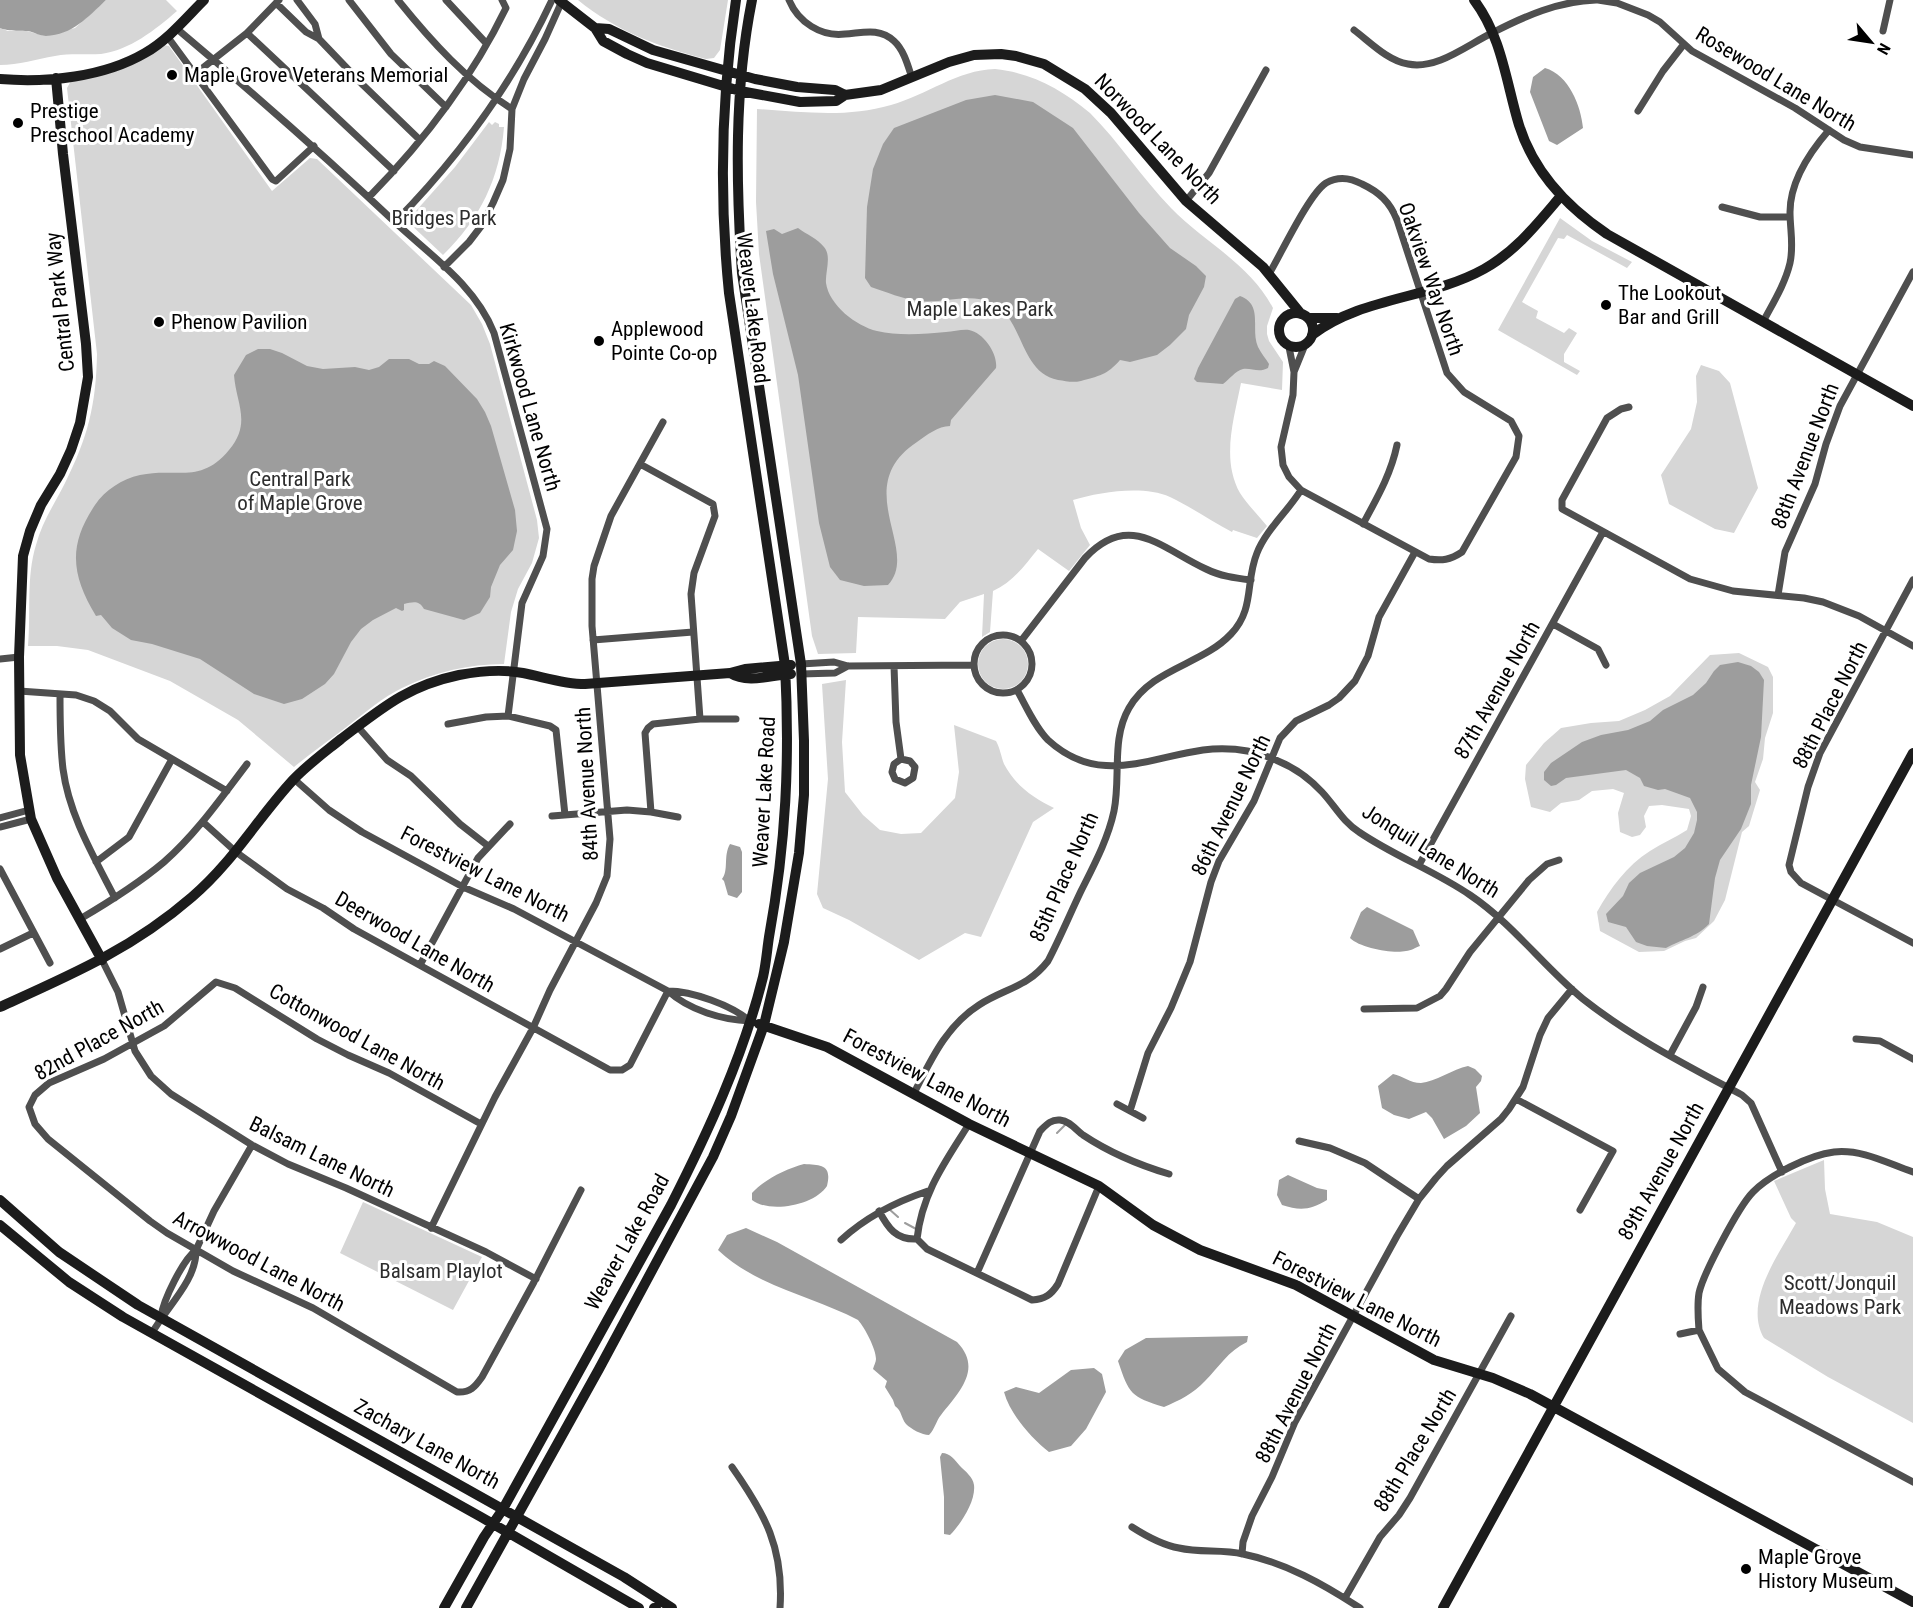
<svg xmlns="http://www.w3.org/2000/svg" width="1913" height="1608" font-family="'Roboto Condensed',sans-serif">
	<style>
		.green { fill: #d6d6d6 }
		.water { fill: #9d9d9d }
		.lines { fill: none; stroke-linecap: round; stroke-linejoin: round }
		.stream { stroke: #9d9d9d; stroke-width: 2 }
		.street { stroke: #4f4f4f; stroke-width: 7 }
		.secondary { stroke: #1c1c1c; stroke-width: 10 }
		.poi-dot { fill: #000; stroke: #fff; stroke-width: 2 }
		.labels { text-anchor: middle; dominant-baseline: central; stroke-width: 6; stroke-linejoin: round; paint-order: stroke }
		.poi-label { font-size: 21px; fill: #000; stroke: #fff; text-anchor: start }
		.street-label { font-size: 21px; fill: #000; stroke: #fff }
		.park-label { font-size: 21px; fill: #2d2d2d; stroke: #fff }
	</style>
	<rect width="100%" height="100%" fill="#fff"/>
	<path class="green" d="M 106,0 L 166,0 L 177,11 C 155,30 130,50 101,54 C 86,55 70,53 55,56 C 36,59 19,65 0,65 L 0,28 L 8,31 L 27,31 L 45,36 L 75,28 Z
		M 578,0 L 728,0 L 720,50 L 714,58 L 706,59 C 659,47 616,31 578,0 Z
		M 164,45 L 169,46 L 272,191 L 310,158 L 317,159 L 471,305 L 482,324 L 490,344 L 537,520 L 539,538 L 532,563 L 518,589 L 511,612 L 504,664 C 469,664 434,672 402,688 C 383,697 366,712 349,725 C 331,739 312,752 294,767 L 238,720 L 170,681 L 88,650 L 57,646 L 28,646 C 31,613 26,577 36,545 C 42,522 55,503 65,483 C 88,437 96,405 97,354 L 67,88 L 71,81 Z
		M 995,69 C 1033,73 1061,89 1090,113 C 1119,142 1142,178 1171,208 C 1204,242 1250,264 1273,308 L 1267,326 L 1267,334 L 1269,341 L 1283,362 L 1282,390 L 1241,383 C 1234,419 1221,459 1240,493 C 1247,504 1258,515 1267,526 L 1257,538 L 1233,530 L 1232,532 C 1211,521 1191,507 1170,497 C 1143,485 1100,492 1073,500 L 1081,528 L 1090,545 L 1069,571 L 1038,549 C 1025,565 1013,582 993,591 L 990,632 L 982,637 L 984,594 L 960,602 L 945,619 L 858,617 L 856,653 L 818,654 L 812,636 L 759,254 L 756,202 L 757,109 C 802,112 847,118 891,105 C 927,95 957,70 995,69 Z
		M 489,122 L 492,125 L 495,122 L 499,124 L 499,127 L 504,127 C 500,178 480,219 443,255 L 407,221 L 455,167 Z
		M 1560,218 L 1592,241 L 1632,262 L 1627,268 L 1567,235 L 1564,239 L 1558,238 L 1522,302 L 1538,311 L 1536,318 L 1564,333 L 1569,328 L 1577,333 L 1564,354 L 1564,362 L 1580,371 L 1577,375 L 1498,330 Z
		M 1701,365 L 1719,371 L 1730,383 L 1758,488 L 1734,533 L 1715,529 L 1669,504 L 1661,475 L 1691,429 L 1697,402 L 1696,376 Z
		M978 664a25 25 0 1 1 50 0a25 25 0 1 1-50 0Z
		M 1739,653 L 1768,667 L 1773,677 L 1773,713 L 1765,738 L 1763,759 L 1755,782 L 1760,790 L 1749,826 L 1742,832 L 1725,900 L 1714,921 L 1696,938 L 1685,941 L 1664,951 L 1639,952 L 1600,931 L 1597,912 C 1610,889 1627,865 1650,851 C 1662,843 1675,838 1687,830 L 1691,816 L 1689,809 L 1662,805 L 1649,806 L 1644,816 L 1646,827 L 1640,835 L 1632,837 L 1620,832 L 1618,813 L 1624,793 L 1613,789 L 1592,791 L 1579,800 L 1561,803 L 1550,812 L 1531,807 L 1525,779 L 1526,765 L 1544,743 L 1561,728 L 1591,723 L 1619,721 L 1645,710 L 1670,696 L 1710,655 Z
		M 846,680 L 842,742 L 845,792 L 863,815 L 880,830 L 901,834 L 921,833 L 955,798 L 959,772 L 954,725 L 996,741 C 1000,748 1001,756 1004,764 C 1015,785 1033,798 1054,808 L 1033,822 L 981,937 L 965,933 L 919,960 L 849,920 L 823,908 L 817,894 L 828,779 L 822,684 Z
		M 1824,1160 L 1825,1189 L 1830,1214 L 1877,1222 L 1913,1237 L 1913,1423 L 1828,1377 L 1764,1338 C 1743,1302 1779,1254 1796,1223 L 1791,1218 L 1774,1181 Z
		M 363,1202 L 482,1257 L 453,1310 L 340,1253 Z"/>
	<path class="water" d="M 0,0 L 106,0 C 88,17 72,35 46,36 C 40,36 34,32 28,31 C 17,30 11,32 0,28 Z
		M 1545,68 C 1569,75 1581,106 1583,128 L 1557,145 L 1549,141 L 1530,92 L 1533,77 Z
		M 995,95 L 1033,102 L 1073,128 L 1139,213 L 1170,248 L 1196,266 L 1206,276 L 1204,287 L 1189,315 L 1186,329 L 1170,345 L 1157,355 L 1130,362 L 1120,360 C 1107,375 1099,376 1081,381 C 1072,383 1066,381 1058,380 C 1019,372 1024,318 992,303 C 969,292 944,304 919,301 C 903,299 886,292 871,287 L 865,278 L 867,207 L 873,169 L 883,144 L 894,128 L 966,100 Z
		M 798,228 C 806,234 818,239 824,247 C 832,256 825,272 826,283 C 829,305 856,326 877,331 C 898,336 925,334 946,332 C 953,332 962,329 969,330 C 984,333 998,354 996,368 L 951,420 L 950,426 C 938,426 927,435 917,442 C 849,487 921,550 888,585 L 864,586 L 840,580 L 830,567 L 819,523 L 798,375 L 773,274 L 766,231 L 774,229 L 782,234 Z
		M 1240,296 C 1264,305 1250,329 1258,347 C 1261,353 1266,359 1269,364 L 1268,368 C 1259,373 1252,368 1243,369 C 1235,371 1230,379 1223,384 L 1197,382 L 1194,379 L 1198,368 L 1235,299 Z
		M 258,349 L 270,349 L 282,353 L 307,366 L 323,369 L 355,367 L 369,370 L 379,367 L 389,359 L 409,359 L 419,364 L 429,364 L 434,361 L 445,366 L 477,399 L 485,412 L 491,426 L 515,510 L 517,531 L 513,550 L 500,565 L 491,587 L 490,597 L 480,613 L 464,620 L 424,609 C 419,600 413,602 404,604 L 404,610 L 402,611 L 396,608 L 373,620 L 361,629 L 351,642 L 334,674 L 325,684 L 302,699 L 284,704 L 254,694 L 200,659 L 152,644 L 131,640 L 112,628 L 101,615 L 96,616 C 71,575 68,545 95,505 C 105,490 122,479 140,475 C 176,467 200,485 229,450 C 252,423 236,403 234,375 L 246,355 Z
		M 1738,662 L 1751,666 L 1759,672 L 1764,680 L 1761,737 L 1751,785 L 1751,804 L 1741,829 L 1720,860 L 1715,878 L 1709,924 C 1695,938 1682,939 1666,948 L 1647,946 L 1636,942 L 1626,927 L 1608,922 L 1606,914 L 1623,896 L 1629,883 L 1640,873 L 1674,857 L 1685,848 L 1694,833 L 1697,820 L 1697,812 L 1690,798 L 1665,789 L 1658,790 L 1644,786 L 1640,778 L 1626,770 L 1566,778 L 1556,785 L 1551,786 L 1544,780 L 1544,772 L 1551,763 L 1582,742 L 1601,735 L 1628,730 L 1650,721 L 1663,710 L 1693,695 L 1706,683 L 1714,671 L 1720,665 Z
		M 730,844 L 740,847 L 742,852 L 742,892 L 737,898 L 728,895 L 724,881 L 722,879 C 729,870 723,856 730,844 Z
		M 1367,907 L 1413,930 L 1420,946 C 1416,947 1411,951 1406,951 C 1393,954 1360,948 1350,938 L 1361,912 Z
		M 1468,1066 L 1475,1069 L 1482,1076 L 1481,1081 L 1476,1087 L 1480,1113 L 1466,1126 L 1444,1139 L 1432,1118 L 1426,1112 L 1409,1119 L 1394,1115 L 1382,1108 L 1378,1086 L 1393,1074 C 1403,1076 1410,1083 1421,1083 C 1435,1082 1453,1069 1468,1066 Z
		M 804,1164 C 822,1165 832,1165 827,1186 C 815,1205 770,1214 752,1200 L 752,1193 C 765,1179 786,1169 804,1164 Z
		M 1288,1175 L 1317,1188 L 1327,1190 L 1327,1200 C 1311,1210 1300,1211 1282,1205 L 1277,1195 L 1279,1180 Z
		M 746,1228 L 777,1242 L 957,1342 C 983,1369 959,1392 941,1415 C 936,1421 935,1429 929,1435 C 922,1435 911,1429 906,1424 C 901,1418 902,1411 895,1406 L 893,1400 L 885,1387 L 887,1381 L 873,1369 C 874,1365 876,1362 876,1359 C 876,1349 865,1328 858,1320 C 813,1296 757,1287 718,1250 L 727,1235 Z
		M 1248,1336 L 1247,1342 C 1228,1351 1219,1367 1205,1381 C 1193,1394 1180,1400 1164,1407 C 1131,1397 1129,1394 1118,1361 L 1125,1350 L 1146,1338 Z
		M 1094,1368 L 1102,1374 L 1106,1392 L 1086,1429 L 1071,1446 L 1049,1452 C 1031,1438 1010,1414 1004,1392 L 1016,1387 L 1039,1393 L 1071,1370 Z
		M 942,1453 C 950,1453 955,1460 960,1466 C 965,1471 973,1477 974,1485 C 976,1501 961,1524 950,1535 L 944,1534 L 944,1497 L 940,1457 Z"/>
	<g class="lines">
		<path class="stream" d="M 1057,1133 L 1066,1124
			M 889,1209 L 898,1217
			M 905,1223 L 918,1230"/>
		<path class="street" d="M 349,0 L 391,54 L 446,107
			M 398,0 C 431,41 467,81 512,109
			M 446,0 L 486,43
			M 789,0 C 798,22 821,37 845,34 C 862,33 879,27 894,41 C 904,50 908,66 912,78
			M 1598,0 L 1617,3 L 1648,15 L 1660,22 L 1692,51 L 1795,108 L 1844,140 L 1860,147 L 1913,155
			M 276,3 L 306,32 L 319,39 L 315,24 L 297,0
			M 176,28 C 252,92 326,157 398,225 C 433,257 476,287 494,333 L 547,529 L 543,556 L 522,603 L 508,716
			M 1354,30 C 1370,42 1388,61 1408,64 C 1437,70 1467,45 1492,33 C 1525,16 1559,1 1596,0
			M 1883,31 L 1890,0
			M 247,33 L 394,171
			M 167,36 L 272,179 L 276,181 L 314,146
			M 319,39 L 363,85 L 420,140
			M 195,74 L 247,33 L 279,0
			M 1638,111 L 1663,71 L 1684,44
			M 369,197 C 423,142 472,78 506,8 L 502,0
			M 1186,201 L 1209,173 L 1266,70
			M 1722,207 L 1760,217 L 1790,217
			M 395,222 C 459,157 513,83 552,0
			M 444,267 L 469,242 L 482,225 L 493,203 L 503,180 L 510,149 L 512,109 L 524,79 L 545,39 L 562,1
			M 1269,274 C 1281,254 1309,194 1326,183 C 1338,176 1351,178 1362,184 C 1379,192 1390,202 1397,220 L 1447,373 L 1464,392 L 1511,421 L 1519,436 L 1516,457 L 1462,552 C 1450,560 1442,561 1429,559 L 1301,490 L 1289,477 L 1283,465 L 1281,447 L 1293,395 L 1294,372
			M 1763,322 C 1773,303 1785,284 1790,263 C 1794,245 1790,230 1790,212 C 1790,182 1809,153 1829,130
			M 1289,347 L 1294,372 L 1305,345
			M 1629,407 L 1621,409 L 1607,418 L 1562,500 L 1562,509 L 1690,579 L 1733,591 L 1804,598 L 1823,602 L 1859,616 L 1913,646
			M 640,464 L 713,504 L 715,516 L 694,573 L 691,594 L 700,719
			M 1363,524 C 1377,498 1391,474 1397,445
			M 1913,580 L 1820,753 L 1808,787 L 1789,865 L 1791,872 L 1801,883 L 1913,943
			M 1778,595 L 1785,552 L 1815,484 L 1826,444 L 1840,406 L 1913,272
			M 1553,624 L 1598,649 L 1606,665
			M974 664a29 29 0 1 1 58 0a29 29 0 1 1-58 0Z
			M 593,640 L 693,632
			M 1021,641 L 1085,558 C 1129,511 1161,548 1206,569 C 1220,576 1235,578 1251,580
			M 0,659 L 19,657
			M 801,664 L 834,662 L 848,666 L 974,665
			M 894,666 L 896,722 L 901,759 L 894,764 L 892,772 L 895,779 L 905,783 L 913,778 L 915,767 L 910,761 L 901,759
			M 801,674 L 835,673 L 848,666
			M 1017,690 C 1026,706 1035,727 1048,740 C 1098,786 1147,758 1203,750 C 1229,747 1255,750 1278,761 C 1295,768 1310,779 1322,792 C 1335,806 1343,822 1359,832 C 1394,856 1435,871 1470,895 C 1513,924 1543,966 1583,999 C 1631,1037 1688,1066 1742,1095 L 1751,1103 L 1782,1172
			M 19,691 L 76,695 L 94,701 L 110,711 L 138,739 L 227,791
			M 60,694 C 60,719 60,744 63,769 C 69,815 94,857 115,898
			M 448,724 L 486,717 L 508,716 L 550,726 L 556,730 L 565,815
			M 358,727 L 387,760 L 411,776 L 460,824 L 488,846
			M 651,812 L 645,733 L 648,728 L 653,724 L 700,719 L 736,719
			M 552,816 L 627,810 L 651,812 L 678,817
			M 0,818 L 29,810
			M 203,822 L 236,852 L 287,889 L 323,908 L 354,929 L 610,1070 L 622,1070 L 630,1065 L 668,991 L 514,909 L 463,887 L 362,832 L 329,810 L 294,779
			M 0,827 L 31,819
			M 96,862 L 129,837 L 172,759
			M 1419,865 L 1603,532
			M 0,869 L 50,963
			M 80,919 C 109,902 138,884 164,862 C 196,834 221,798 247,764
			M 0,949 L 33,933
			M 102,960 L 118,992 L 135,1051 L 151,1076 L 171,1094 L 252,1145 L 288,1164 L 346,1188 L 486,1252 L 536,1279
			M 420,965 L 478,858 L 510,824
			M 668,991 C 692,991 731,1005 750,1021 C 722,1020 689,1010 668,991 Z
			M 1364,1009 L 1417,1008 L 1440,996 L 1446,989 L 1470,952 L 1529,880 L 1547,864 L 1559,860
			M 1856,1039 L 1880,1041 L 1913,1059
			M 1670,1055 L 1696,1007 L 1703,987
			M 914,1093 C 931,1060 946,1026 979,1005 C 1005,988 1027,988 1048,961 C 1060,938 1070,914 1081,891 C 1094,865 1108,839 1114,811 C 1121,777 1111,739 1129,708 C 1152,668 1202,665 1231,634 C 1255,609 1245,582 1257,553 C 1266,530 1288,511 1301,490
			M 1516,1099 L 1613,1151 L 1580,1210
			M 1117,1104 L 1143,1118
			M 1130,1111 L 1148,1053 L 1171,1008 L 1190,962 L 1211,882 L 1219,861 L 1254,801 L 1280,738 L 1296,721 L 1329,705 L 1339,698 L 1355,681 L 1368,656 L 1379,617 L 1415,552
			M 481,1124 L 389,1073 L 348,1055 L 317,1039 L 235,988 L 216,982 L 164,1026 L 104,1059 L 49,1083 L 35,1095 L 29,1107 L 35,1124 L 48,1139 L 150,1221 L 167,1233 L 233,1271 L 313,1308 L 457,1392 C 470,1393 475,1387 482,1377 L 534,1282 L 581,1190
			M 1299,1141 L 1330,1148 L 1365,1163 L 1419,1199
			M 879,1211 C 888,1228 896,1240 917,1239 L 927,1249 L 1032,1300 C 1045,1299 1051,1295 1058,1284 L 1099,1186
			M 431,1228 L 495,1097 L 533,1028 L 550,990 L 596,903 L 607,876 L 610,839 L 592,626 L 592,579 L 594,566 L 611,516 L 663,422
			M 917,1239 C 922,1193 945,1162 969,1124
			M 841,1240 C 867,1216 895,1202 928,1191
			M 196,1250 L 214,1211 L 252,1145
			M 977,1273 L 1040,1131 C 1046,1125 1051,1119 1060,1120 C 1070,1121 1076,1130 1083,1135 C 1110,1153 1139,1165 1169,1174
			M 1699,1330 L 1718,1369 L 1745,1392 L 1913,1482
			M 152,1333 C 166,1308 197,1280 196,1250 C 183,1260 163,1300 161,1317
			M 1680,1334 L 1699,1330 C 1698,1317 1697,1305 1699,1293 C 1703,1274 1739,1206 1753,1192 C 1770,1175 1809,1155 1834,1152 C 1862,1149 1887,1163 1913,1172
			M 732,1467 C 765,1514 784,1548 780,1608
			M 1132,1527 C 1146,1536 1162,1545 1179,1548 C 1200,1553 1222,1549 1243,1554 C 1286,1563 1323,1584 1360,1608
			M 1242,1554 L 1243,1542 L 1252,1516 L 1272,1477 L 1295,1422 L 1397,1236 L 1419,1199 L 1436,1178 L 1447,1166 L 1501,1119 L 1509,1109 L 1523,1087 L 1540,1035 L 1548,1018 L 1572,989
			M 1345,1598 L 1380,1537 L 1399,1515 L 1410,1498 L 1511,1316"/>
		<path class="secondary" d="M 559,0 L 595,28 L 603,41 L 627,54 L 647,63 L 740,91 L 800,102 L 836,101 L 845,95 L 881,90 L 949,62 L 974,55 L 1001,54 L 1016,56 L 1044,64 L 1085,89 L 1111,113 L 1186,201 L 1263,267 L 1301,314
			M 1474,0 C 1502,37 1506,82 1519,125 C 1534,173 1567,207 1607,234 L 1913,406
			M 595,28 L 609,29 L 653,50 L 755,79 L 797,87 L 835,90 L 845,95
			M 56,78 L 63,154 L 86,344 L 88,377 L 80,423 L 71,450 L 60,474 L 41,505 L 30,531 L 23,556 L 19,657 L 20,755 L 31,819 L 57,878 L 102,960
			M 0,79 C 47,83 104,77 145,53 C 168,40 186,18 204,0
			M1279 330a17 17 0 1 1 34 0a17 17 0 1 1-34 0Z
			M 1308,318 L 1337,318
			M 1312,335 C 1361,297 1430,299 1484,269 C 1516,251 1537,224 1560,197
			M 730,673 C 748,684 771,675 791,674
			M 0,1007 C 71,975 132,949 192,897 C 233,862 257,819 293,780 C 307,765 325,752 341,739 C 382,708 407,686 459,675 C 480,671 502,669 523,673 C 544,677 563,684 585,684 L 730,673 L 745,669 L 791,665
			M 759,1024 L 827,1047 L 969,1124 L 1099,1186 L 1153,1225 L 1200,1250 L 1296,1285 L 1434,1360 L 1493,1378 L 1530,1394 L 1913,1602
			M 0,1200 L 59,1252 L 138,1305 L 624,1577 L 672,1608
			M 0,1225 L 69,1282 L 123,1317 L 481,1517 L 639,1608
			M 444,1608 L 484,1537 L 503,1509 L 671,1205 C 708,1132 743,1057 763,977 C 766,964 767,950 769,937 C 786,843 790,761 785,665 L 729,293 C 719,194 721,98 736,0
			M 466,1608 L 599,1369 L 713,1157 L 731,1116 L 764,1025 L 784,942 L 799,853 L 804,795 L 804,741 L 801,664 L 742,273 C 736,182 734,90 752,0
			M 654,1608 L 656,1608
			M 1443,1608 L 1913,753"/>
	</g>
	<g class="poi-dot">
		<circle cx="172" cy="75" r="6"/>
		<circle cx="18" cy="123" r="6"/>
		<circle cx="1606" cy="305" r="6"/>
		<circle cx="159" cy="322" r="6"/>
		<circle cx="599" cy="341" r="6"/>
		<circle cx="1746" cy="1569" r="6"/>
	</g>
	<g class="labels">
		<g class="poi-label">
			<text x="184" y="75">Maple Grove Veterans Memorial</text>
			<text x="30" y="111">Prestige<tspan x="30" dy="24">Preschool Academy</tspan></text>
			<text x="1618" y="293">The Lookout<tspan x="1618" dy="24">Bar and Grill</tspan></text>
			<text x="171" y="322">Phenow Pavilion</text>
			<text x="611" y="329">Applewood<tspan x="611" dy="24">Pointe Co-op</tspan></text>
			<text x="1758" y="1557">Maple Grove<tspan x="1758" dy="24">History Museum</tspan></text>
		</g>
		<g class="street-label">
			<text transform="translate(1776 79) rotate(31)">Rosewood Lane North</text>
			<text transform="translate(1158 139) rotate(46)">Norwood Lane North</text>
			<text transform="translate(1431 279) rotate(71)">Oakview Way North</text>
			<text transform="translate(60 302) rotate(-96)">Central Park Way</text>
			<text transform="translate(753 308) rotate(83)">Weaver Lake Road</text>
			<text transform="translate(530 407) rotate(74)">Kirkwood Lane North</text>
			<text transform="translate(1805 456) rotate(-69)">88th Avenue North</text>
			<text transform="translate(1497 690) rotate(-61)">87th Avenue North</text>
			<text transform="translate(1830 705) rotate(-63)">88th Place North</text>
			<text transform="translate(587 784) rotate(-93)">84th Avenue North</text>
			<text transform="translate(764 792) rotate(-87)">Weaver Lake Road</text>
			<text transform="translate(1231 805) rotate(-64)">86th Avenue North</text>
			<text transform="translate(1431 851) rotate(32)">Jonquil Lane North</text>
			<text transform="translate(485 874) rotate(27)">Forestview Lane North</text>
			<text transform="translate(1064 877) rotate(-66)">85th Place North</text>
			<text transform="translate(415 942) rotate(30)">Deerwood Lane North</text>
			<text transform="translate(357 1037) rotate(29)">Cottonwood Lane North</text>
			<text transform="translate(99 1040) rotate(-29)">82nd Place North</text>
			<text transform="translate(927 1078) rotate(28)">Forestview Lane North</text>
			<text transform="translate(322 1157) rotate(26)">Balsam Lane North</text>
			<text transform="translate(1661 1171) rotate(-61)">89th Avenue North</text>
			<text transform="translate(627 1242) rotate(-61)">Weaver Lake Road</text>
			<text transform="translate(259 1261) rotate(28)">Arrowwood Lane North</text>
			<text transform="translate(1357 1299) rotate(27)">Forestview Lane North</text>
			<text transform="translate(1296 1393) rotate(-63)">88th Avenue North</text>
			<text transform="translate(427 1444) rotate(29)">Zachary Lane North</text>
			<text transform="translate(1415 1450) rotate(-59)">88th Place North</text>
		</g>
		<g class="park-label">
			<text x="444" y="218">Bridges Park</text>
			<text x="980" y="309">Maple Lakes Park</text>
			<text x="300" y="479">Central Park<tspan x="300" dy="24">of Maple Grove</tspan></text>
			<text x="441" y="1271">Balsam Playlot</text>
			<text x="1840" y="1283">Scott/Jonquil<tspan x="1840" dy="24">Meadows Park</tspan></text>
		</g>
	</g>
	<g transform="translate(1871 42) rotate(119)" stroke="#ffffff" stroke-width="4.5" paint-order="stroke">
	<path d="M0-4.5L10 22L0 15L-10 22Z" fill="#000000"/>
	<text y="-9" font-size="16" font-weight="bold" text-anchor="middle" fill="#000000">N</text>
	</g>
</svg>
